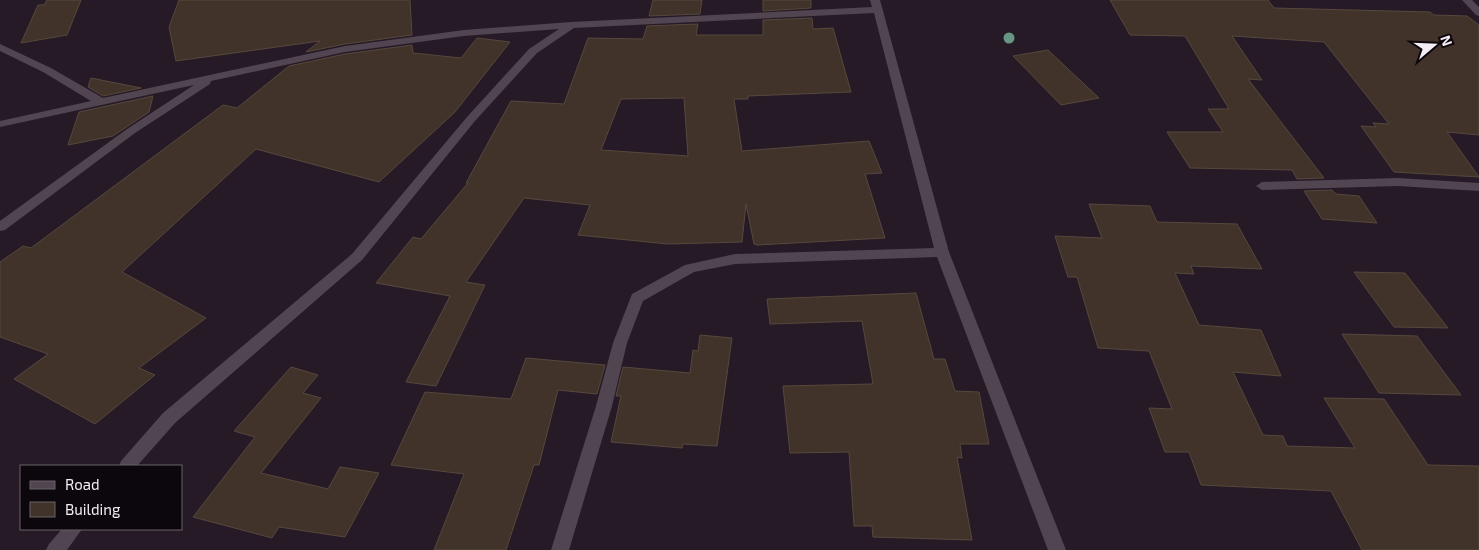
<svg xmlns="http://www.w3.org/2000/svg" width="1479" height="550" font-family="'Exo 2',sans-serif">
	<style>
		.building { fill: #413329; stroke: #57483d; fill-rule: evenodd }
		.lines { fill: none; stroke-linecap: round; stroke-linejoin: round }
		.minor { fill: #524552; fill-rule: evenodd }
		.tree { fill: #679583 }
	</style>
	<rect width="100%" height="100%" fill="#261a26"/>
	<path class="building" d="M 47,0 L 81,0 L 67,35 L 21,43 L 38,5 L 44,5 Z
		M 179,0 L 410,0 L 412,35 L 345,44 L 306,52 L 320,41 L 176,61 L 169,27 Z
		M 653,0 L 702,0 L 700,14 L 649,16 Z
		M 763,0 L 811,0 L 811,8 L 763,11 Z
		M 1110,0 L 1268,0 L 1274,8 L 1430,12 L 1434,15 L 1467,16 L 1479,25 L 1479,135 L 1447,132 L 1479,177 L 1394,172 L 1361,126 L 1376,127 L 1373,123 L 1389,124 L 1324,42 L 1232,36 L 1262,80 L 1248,79 L 1324,178 L 1297,179 L 1292,170 L 1190,168 L 1167,132 L 1223,132 L 1208,109 L 1229,109 L 1185,36 L 1130,35 Z
		M 812,18 L 813,29 L 833,28 L 851,92 L 748,96 L 748,99 L 734,99 L 742,151 L 869,141 L 882,173 L 865,174 L 885,238 L 757,245 L 754,244 L 746,204 L 742,242 L 668,244 L 578,235 L 590,205 L 524,198 L 466,282 L 485,285 L 436,386 L 406,382 L 450,296 L 376,283 L 413,237 L 421,239 L 468,183 L 466,183 L 511,101 L 564,104 L 588,38 L 643,39 L 647,26 L 698,24 L 696,35 L 763,35 L 763,20 ZM 684,98 L 688,156 L 601,150 L 621,99 Z
		M 477,38 L 510,42 L 455,112 L 379,182 L 256,149 L 122,272 L 206,318 L 139,368 L 155,375 L 95,424 L 14,379 L 48,354 L 0,337 L 0,262 L 23,246 L 31,248 L 223,105 L 237,108 L 289,66 L 345,54 L 412,45 L 413,53 L 461,58 Z
		M 1048,50 L 1067,68 L 1099,98 L 1061,105 L 1013,56 Z
		M 91,78 L 141,88 L 103,96 L 88,87 Z
		M 153,96 L 149,112 L 113,136 L 68,145 L 79,112 Z
		M 1332,190 L 1336,194 L 1359,196 L 1377,223 L 1322,219 L 1304,191 Z
		M 1089,204 L 1150,206 L 1157,222 L 1237,224 L 1262,269 L 1191,266 L 1194,274 L 1175,273 L 1199,325 L 1261,330 L 1281,376 L 1233,372 L 1263,435 L 1283,436 L 1287,446 L 1355,448 L 1324,398 L 1384,399 L 1428,465 L 1479,466 L 1479,550 L 1362,550 L 1331,491 L 1201,485 L 1189,452 L 1165,452 L 1149,408 L 1172,409 L 1149,351 L 1098,348 L 1077,277 L 1068,277 L 1055,236 L 1102,238 Z
		M 1354,272 L 1405,273 L 1448,328 L 1394,327 Z
		M 916,293 L 934,359 L 945,359 L 955,391 L 979,392 L 989,444 L 960,444 L 962,458 L 957,457 L 972,540 L 873,537 L 872,526 L 854,526 L 849,452 L 790,453 L 783,386 L 873,384 L 862,321 L 770,324 L 767,299 Z
		M 1342,334 L 1417,336 L 1461,395 L 1379,393 Z
		M 700,335 L 732,338 L 717,446 L 683,444 L 682,448 L 611,442 L 621,396 L 616,396 L 623,367 L 690,373 L 693,350 L 698,351 Z
		M 526,358 L 605,365 L 597,394 L 558,390 L 539,465 L 534,465 L 506,550 L 434,550 L 464,474 L 391,465 L 425,392 L 511,399 Z
		M 291,367 L 318,375 L 303,393 L 321,398 L 261,473 L 328,489 L 340,467 L 379,473 L 345,537 L 279,527 L 272,538 L 193,517 L 255,437 L 234,431 Z"/>
	<g class="lines">
		<path class="minor" d="M 870,0 L 880,0 L 949,252 L 1066,550 L 1048,550 L 937,257 L 735,264 L 694,272 L 643,301 L 627,343 L 612,406 L 569,550 L 551,550 L 596,406 L 613,343 L 632,294 L 685,265 L 735,254 L 934,248 L 874,13 L 574,28 L 537,53 L 475,121 L 362,260 L 175,423 L 137,466 L 119,466 L 121,461 L 163,413 L 352,254 L 467,117 L 529,49 L 559,29 L 464,36 L 345,52 L 211,81 L 210,84 L 135,133 L 5,230 L 0,231 L 0,221 L 127,129 L 194,85 L 0,127 L 0,121 L 91,101 L 43,72 L 0,51 L 0,44 L 51,68 L 103,98 L 345,46 L 464,30 L 571,22 L 872,7 Z
			M 1462,0 L 1472,0 L 1479,7 L 1479,16 L 1476,15 Z
			M 1398,178 L 1479,183 L 1479,191 L 1398,186 L 1262,190 L 1256,186 L 1262,182 Z
			M 62,529 L 82,529 L 67,550 L 46,550 L 49,544 Z"/>
	</g>
	<circle class="tree" cx="1009" cy="38" r="5.5"/>
	<rect x="20" y="465" width="162" height="65" fill="#0c070c" stroke="#696369"/>
	<rect x="30" y="481" width="25" height="8" fill="#524552" stroke="#696369"/>
	<text x="65" y="490" font-size="15" fill="#f5edf5">Road</text>
	<rect x="30" y="502" width="25" height="15" fill="#413329" stroke="#696369"/>
	<text x="65" y="515" font-size="15" fill="#f5edf5">Building</text>
	<g transform="translate(1434 45) rotate(71)" stroke="#0c070c" stroke-width="4" paint-order="stroke">
	<path d="M0-4L9 19L0 12L-9 19Z" fill="#f5edf5"/>
	<text y="-8" font-size="14" font-weight="bold" text-anchor="middle" fill="#f5edf5">N</text>
	</g>
</svg>
